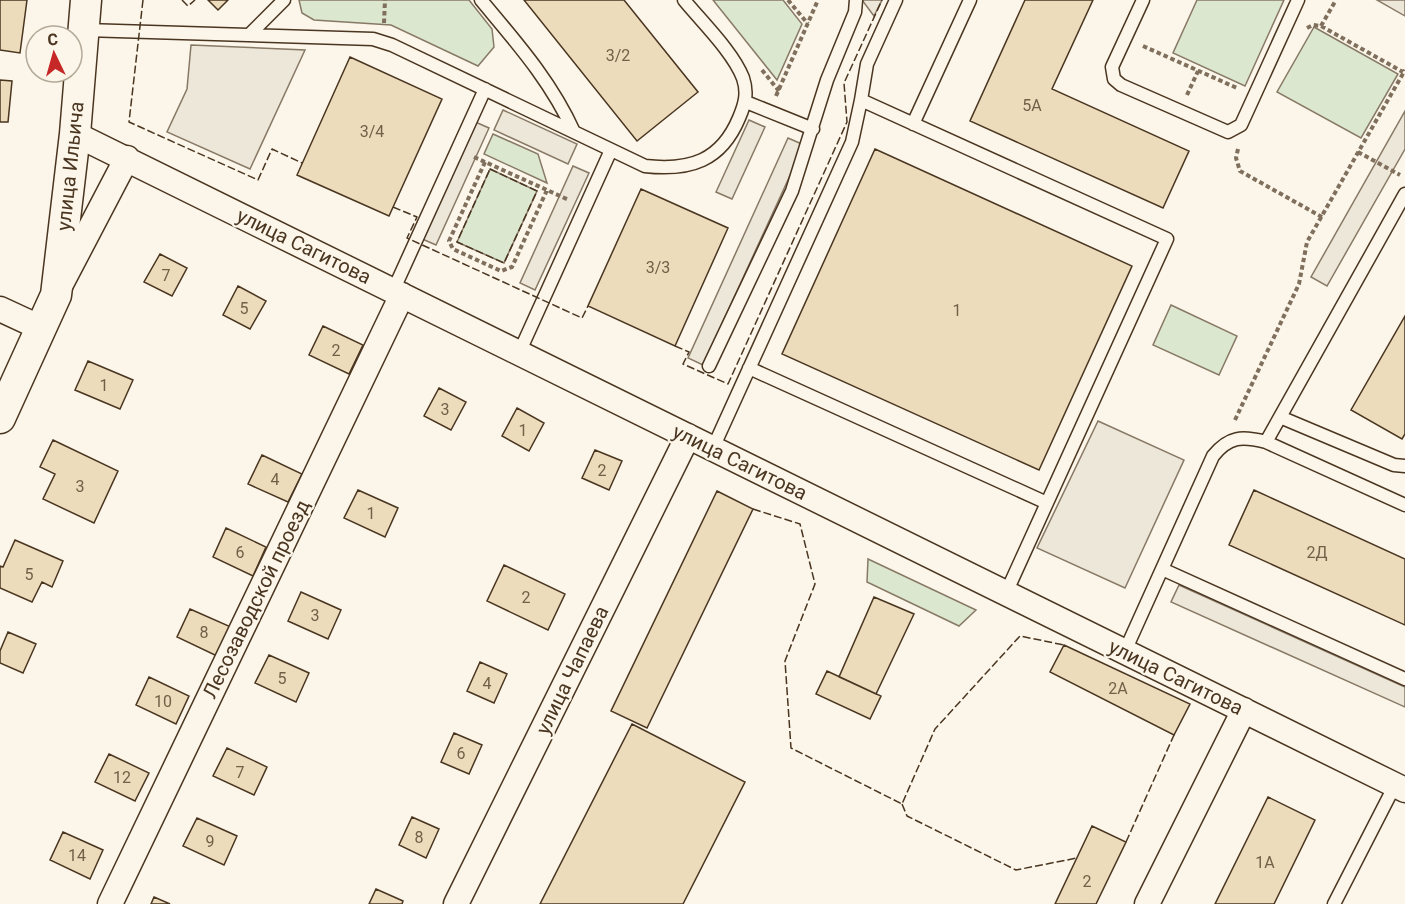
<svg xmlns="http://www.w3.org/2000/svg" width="1405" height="904" font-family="Roboto,sans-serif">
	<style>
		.green { fill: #dce7d0; stroke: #887966; stroke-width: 1.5 }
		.parking { fill: #ede7d9; stroke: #887966; stroke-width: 1.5 }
		.building { fill: #ecdcbc; stroke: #4a3520; stroke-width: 1.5 }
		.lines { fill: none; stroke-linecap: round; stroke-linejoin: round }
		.service-casing { stroke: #4a3520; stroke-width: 15 }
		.minor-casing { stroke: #4a3520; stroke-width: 27 }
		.tertiary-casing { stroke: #4a3520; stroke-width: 33 }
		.path { stroke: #7f6f5c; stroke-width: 4; stroke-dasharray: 4.5 3; stroke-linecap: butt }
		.service { stroke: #fbf6e9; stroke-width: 12 }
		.minor { stroke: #fbf6e9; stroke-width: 24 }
		.tertiary { stroke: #fbf6e9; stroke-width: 30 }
		.fence { stroke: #4a3520; stroke-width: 1.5; stroke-dasharray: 8 3; stroke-linecap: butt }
		.labels { text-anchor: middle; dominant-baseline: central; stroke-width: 4.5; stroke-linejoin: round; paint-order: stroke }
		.number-label { font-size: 16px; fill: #725f47 }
		.street-label { font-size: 20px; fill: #4a3520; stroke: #fbf6e9 }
	</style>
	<rect width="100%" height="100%" fill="#fbf6e9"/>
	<path class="green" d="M 299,0 L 469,0 L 492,29 L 494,47 L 478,66 L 391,25 L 314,20 L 302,13 Z
		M 713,0 L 783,0 L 802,24 L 777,80 Z
		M 1197,0 L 1284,0 L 1245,86 L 1173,53 Z
		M 1314,27 L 1398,74 L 1361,138 L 1277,92 Z
		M 493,134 L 538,154 L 547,183 L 484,154 Z
		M 490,169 L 537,191 L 504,263 L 457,242 Z
		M 1171,305 L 1237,336 L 1219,375 L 1153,345 Z
		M 868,559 L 976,610 L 959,626 L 867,582 Z"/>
	<path class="parking" d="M 862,0 L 882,0 L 874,16 Z
		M 1377,0 L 1405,0 L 1405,16 Z
		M 191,45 L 305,50 L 250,169 L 167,132 L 187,89 Z
		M 503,110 L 577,144 L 568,164 L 494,130 Z
		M 1405,111 L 1405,149 L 1327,286 L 1311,277 Z
		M 749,120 L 765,127 L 732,199 L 716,192 Z
		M 473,121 L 489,128 L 436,245 L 420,238 Z
		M 788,138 L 804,145 L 703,365 L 688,358 Z
		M 573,166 L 589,173 L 535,290 L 520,283 Z
		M 1098,421 L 1184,460 L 1125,588 L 1037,548 Z
		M 1179,585 L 1405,687 L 1405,707 L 1171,602 Z"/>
	<path class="building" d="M 0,0 L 27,0 L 20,53 L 0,50 Z
		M 208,0 L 228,0 L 218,10 Z
		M 524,0 L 624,0 L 698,92 L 637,141 Z
		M 1025,0 L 1093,0 L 1052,89 L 1189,151 L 1163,208 L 970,121 Z
		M 350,57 L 442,99 L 389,216 L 297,175 Z
		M 0,80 L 12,81 L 8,122 L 0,122 Z
		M 875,149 L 1132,266 L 1039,470 L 782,354 Z
		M 641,189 L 728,228 L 675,346 L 588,306 Z
		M 160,254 L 187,268 L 172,296 L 144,282 Z
		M 238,286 L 266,301 L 250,329 L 223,315 Z
		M 1405,316 L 1405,434 L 1402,439 L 1351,410 Z
		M 323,326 L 363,345 L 349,374 L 309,355 Z
		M 88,361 L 133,380 L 120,409 L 75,390 Z
		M 439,388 L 466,402 L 451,430 L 424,416 Z
		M 517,408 L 544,423 L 529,451 L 502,436 Z
		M 53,440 L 118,471 L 94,523 L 43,499 L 55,474 L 40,467 Z
		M 595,450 L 622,461 L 609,490 L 582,478 Z
		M 262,455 L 302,474 L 288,502 L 248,484 Z
		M 358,490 L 398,508 L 385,537 L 344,518 Z
		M 1254,490 L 1405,559 L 1405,625 L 1229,545 Z
		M 717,491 L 753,509 L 647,728 L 611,711 Z
		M 226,528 L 266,547 L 253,576 L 213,557 Z
		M 15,540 L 63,561 L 52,587 L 42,582 L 32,602 L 0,588 L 0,566 L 3,567 Z
		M 504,565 L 565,594 L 548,630 L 487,601 Z
		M 301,592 L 341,610 L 328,639 L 288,621 Z
		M 874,597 L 914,614 L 876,694 L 839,677 Z
		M 190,609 L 231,627 L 217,656 L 177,637 Z
		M 8,632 L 36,644 L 23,673 L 0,663 L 0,651 Z
		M 1064,645 L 1190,704 L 1174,735 L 1050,672 Z
		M 269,655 L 309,673 L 296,702 L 255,683 Z
		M 480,662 L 507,674 L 494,703 L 467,691 Z
		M 827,671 L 881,696 L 870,719 L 816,694 Z
		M 149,677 L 189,696 L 176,724 L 136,705 Z
		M 632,724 L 745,782 L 683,904 L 540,904 Z
		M 454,733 L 482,745 L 469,774 L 441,762 Z
		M 227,748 L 267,767 L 254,795 L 213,776 Z
		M 109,754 L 149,773 L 135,801 L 95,782 Z
		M 1268,797 L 1315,820 L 1274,904 L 1215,904 Z
		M 412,817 L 439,829 L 426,858 L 399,845 Z
		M 197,818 L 237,836 L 224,865 L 183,846 Z
		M 1092,826 L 1126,842 L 1096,904 L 1055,904 Z
		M 63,832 L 103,850 L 90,879 L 50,860 Z
		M 376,889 L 403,901 L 402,904 L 369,904 Z
		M 154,897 L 170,904 L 151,904 Z"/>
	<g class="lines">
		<g class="service-casing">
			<path id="service" d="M 481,0 C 516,42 551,81 574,132
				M 1143,0 L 1112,67 L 1114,79 L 1121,85 L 1228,132 L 1241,125 L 1298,0
				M 85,30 L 373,39 L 392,45 L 645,166 C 690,171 721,161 739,118 C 745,104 748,93 743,78 C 733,52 702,22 684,0
				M 250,34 L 284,0
				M 861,100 L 867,64 L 896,0
				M 746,102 L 813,129
				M 913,124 L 970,0
				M 393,291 L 485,89
				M 519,353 L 611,150
				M 709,366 L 792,191 L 827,80 L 855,12 L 856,0
				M 749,368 L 1047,503
				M 1280,417 L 1394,465 L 1405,466
				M 1266,442 L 1405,194
				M 713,448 L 852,142 L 861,100 L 1167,239 L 1006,593
				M 1162,569 L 1405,679
				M 1125,651 L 1213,456 C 1229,436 1242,436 1266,442 L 1405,505
				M 1334,904 L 1395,785"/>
		</g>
		<g class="minor-casing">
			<path id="minor" d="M 75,134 L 1405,790
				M 60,286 L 127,158
				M 0,309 L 41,328
				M 110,904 L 402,295
				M 456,904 L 688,436
				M 1147,904 L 1244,710"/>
		</g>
		<g class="tertiary-casing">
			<path id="tertiary" d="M 0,418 L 56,295 L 75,134 L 86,0"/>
		</g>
		<path class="path" d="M 788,0 L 808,24
			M 384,23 L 385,0
			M 1321,26 L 1336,0
			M 1307,28 L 1313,25 L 1321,26 L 1403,72
			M 1143,46 L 1237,88
			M 762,70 L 779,91
			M 1187,95 L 1198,71
			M 776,96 L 818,0
			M 1238,149 L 1236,158 L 1240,171 L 1322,217
			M 1358,152 L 1400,175
			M 474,157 L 569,200
			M 485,162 L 449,241 L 453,249 L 501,271 L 512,267 L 547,190
			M 1235,420 L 1299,284 L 1307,242 L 1405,70"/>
		<use href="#service" class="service"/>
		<use href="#minor" class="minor"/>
		<use href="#tertiary" class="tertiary"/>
		<path class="fence" d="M 143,0 L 129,122 L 258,180 L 272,149 L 302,163
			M 182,0 L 188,6 L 195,0
			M 490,169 L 537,191 L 504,263 L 457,242 Z
			M 393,207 L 417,217 L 407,238 L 582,318 L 588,306
			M 675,346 L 689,352 L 683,364 L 728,384 L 847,122 L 844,83 L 882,0
			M 753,509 L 800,524 L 815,584 L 785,661 L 791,748 L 902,804 L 935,729 L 1020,636 L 1064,645
			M 902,804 L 907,816 L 1016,870 L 1077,858
			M 1126,842 L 1174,735"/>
	</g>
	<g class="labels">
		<g class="number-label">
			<text x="618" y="55">3/2</text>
			<text x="1032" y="105">5А</text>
			<text x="372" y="131">3/4</text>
			<text x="658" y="267">3/3</text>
			<text x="166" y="275">7</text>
			<text x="244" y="308">5</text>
			<text x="957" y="310">1</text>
			<text x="336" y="350">2</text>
			<text x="104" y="385">1</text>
			<text x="445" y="409">3</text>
			<text x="523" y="430">1</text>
			<text x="602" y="470">2</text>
			<text x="275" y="479">4</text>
			<text x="80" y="486">3</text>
			<text x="371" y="513">1</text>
			<text x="240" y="552">6</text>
			<text x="1317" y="552">2Д</text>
			<text x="29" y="574">5</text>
			<text x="526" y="597">2</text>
			<text x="315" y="615">3</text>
			<text x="204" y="632">8</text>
			<text x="282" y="678">5</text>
			<text x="487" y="683">4</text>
			<text x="1118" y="688">2А</text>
			<text x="163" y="701">10</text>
			<text x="461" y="753">6</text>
			<text x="240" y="772">7</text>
			<text x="122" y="777">12</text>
			<text x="419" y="837">8</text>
			<text x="210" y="841">9</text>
			<text x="77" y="855">14</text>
			<text x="1265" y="862">1А</text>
			<text x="1087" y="881">2</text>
		</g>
		<g class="street-label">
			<text transform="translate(70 166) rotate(-84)">улица Ильича</text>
			<text transform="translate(304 246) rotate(26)">улица Сагитова</text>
			<text transform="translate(740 462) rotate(26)">улица Сагитова</text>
			<text transform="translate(256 599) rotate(-64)">Лесозаводской проезд</text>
			<text transform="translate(572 670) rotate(-64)">улица Чапаева</text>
			<text transform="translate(1176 677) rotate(26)">улица Сагитова</text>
		</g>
	</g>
	<g transform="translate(54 54) rotate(355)"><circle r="28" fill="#fbf6e9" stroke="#b4a999" stroke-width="1.5"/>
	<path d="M0-4.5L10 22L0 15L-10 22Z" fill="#c62828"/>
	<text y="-9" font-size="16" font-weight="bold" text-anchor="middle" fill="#4a3520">С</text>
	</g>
</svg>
